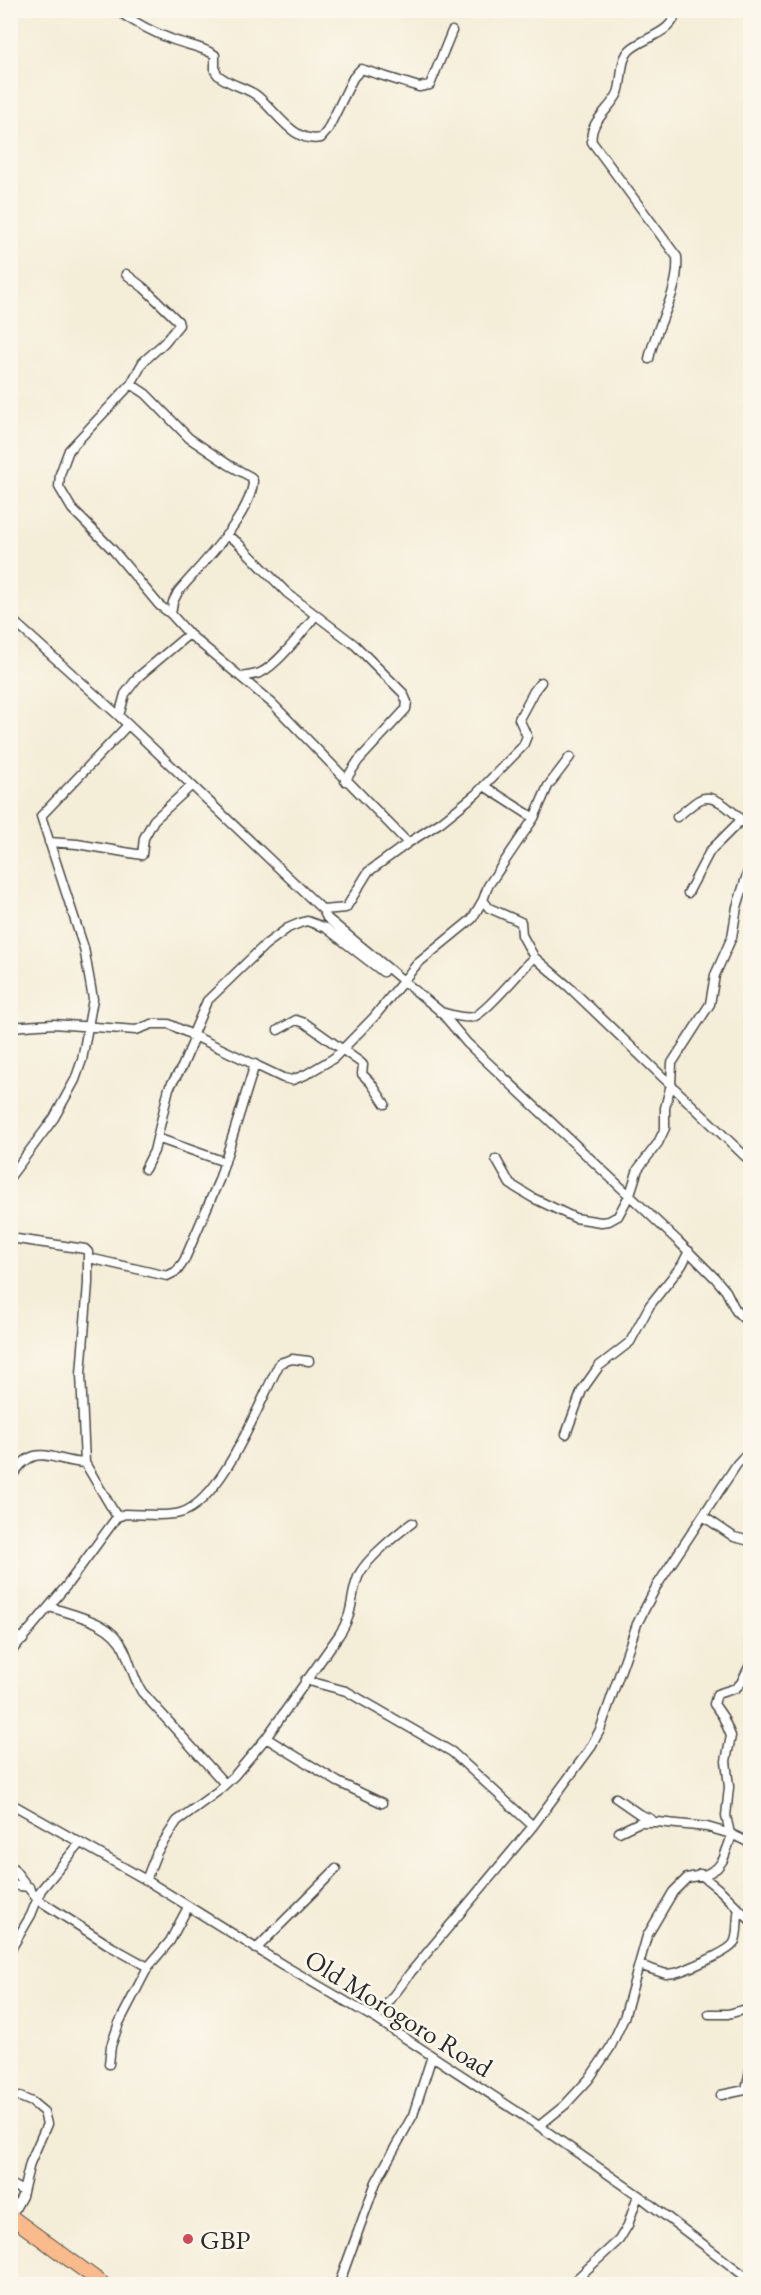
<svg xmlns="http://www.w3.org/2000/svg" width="761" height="2295" font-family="'EB Garamond',serif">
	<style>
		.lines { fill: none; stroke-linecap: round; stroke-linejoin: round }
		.minor-casing { stroke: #494845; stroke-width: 11 }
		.trunk-casing { stroke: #494845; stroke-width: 16 }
		.minor { stroke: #fff; stroke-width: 8 }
		.trunk { stroke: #fabb8c; stroke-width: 14 }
		.poi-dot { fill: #d1495b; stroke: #fbf7ec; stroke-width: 2 }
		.labels { text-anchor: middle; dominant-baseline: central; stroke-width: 5; stroke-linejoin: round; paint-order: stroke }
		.street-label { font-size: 27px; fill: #2b2b2b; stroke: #fbf7ec }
		.poi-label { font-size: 27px; fill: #2b2b2b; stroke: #fbf7ec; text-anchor: start }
	</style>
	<rect width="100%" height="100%" fill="#fbf7ec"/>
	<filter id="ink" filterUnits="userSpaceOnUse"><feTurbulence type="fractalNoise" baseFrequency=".0167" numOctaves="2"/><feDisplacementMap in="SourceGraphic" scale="12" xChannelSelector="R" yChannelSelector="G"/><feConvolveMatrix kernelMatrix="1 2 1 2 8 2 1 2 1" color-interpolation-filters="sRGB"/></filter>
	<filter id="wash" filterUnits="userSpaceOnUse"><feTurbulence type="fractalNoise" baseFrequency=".008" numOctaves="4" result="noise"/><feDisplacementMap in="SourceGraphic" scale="24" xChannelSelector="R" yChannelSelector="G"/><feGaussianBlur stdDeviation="1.35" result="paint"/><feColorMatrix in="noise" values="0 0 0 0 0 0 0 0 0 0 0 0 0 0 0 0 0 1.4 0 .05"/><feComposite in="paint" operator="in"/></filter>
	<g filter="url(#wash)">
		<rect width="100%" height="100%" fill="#f4edd8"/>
	</g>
	<g filter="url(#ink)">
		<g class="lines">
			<g class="minor-casing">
				<path id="minor" d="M 116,10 C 134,22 151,32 171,39 C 186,45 201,46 215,55 L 215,71 L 218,75 C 229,85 245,87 256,95 C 276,110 293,144 321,138 L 327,131 L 353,78 L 361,69 L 419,87 L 430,85 L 452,31
					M 126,274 L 144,288 L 178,321 L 179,325 L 164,343 L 143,362 L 131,384 L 69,450 L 60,474 L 59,487 L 72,509 L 113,550 L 159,605 L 171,614 L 189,634 L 273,704 L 408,843
					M 649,359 C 656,324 680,293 677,257 L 592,142 C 588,122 610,110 618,93 C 623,80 619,59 631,49 C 645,37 675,32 676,10
					M 131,384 L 146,394 L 189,438 L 229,465 L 251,477 L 253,481 C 252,514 200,566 178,592 L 173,602 L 171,614
					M 226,535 L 237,542 L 287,593 L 355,645 L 403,693 L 407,702 L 406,709 L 358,761 L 345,781
					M 10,618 L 119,716 L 323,910 L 327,918 L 440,1011 L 467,1043 L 679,1242 L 715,1278 L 726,1291 L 736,1311 L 743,1318 L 750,1322
					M 241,677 C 247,676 254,675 260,673 C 278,665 303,631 316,615
					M 119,716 L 125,694 L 138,677 L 189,634
					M 570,757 L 548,786 L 534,818 L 488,886 L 483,900 L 489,908 L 521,922 L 522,935 L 534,957 L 569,987 L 750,1161
					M 484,786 L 534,818
					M 677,817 C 684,812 692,804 699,800 C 716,790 738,818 750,828
					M 49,842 L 77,844 L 142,855 L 144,838 L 154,820 L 191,786
					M 688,893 L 710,851 L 741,820
					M 323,910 L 346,908 L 368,872 L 408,843 L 441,822 L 476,794 L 523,746 L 527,736 L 519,719 L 534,691 L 541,682
					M 440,1012 C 450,1014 463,1019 473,1017 C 485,1014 522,969 534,957
					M 10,1027 L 53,1024 L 136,1030 L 152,1024 L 169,1024 L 283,1078 L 292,1080 L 305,1075 L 334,1058 L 374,1017 L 417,964 L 472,919 L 483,900
					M 278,1030 L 296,1020 L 305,1023 L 360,1062 L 363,1065 L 362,1074 L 371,1083 L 385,1104
					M 192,1036 L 207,1001 L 265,945 L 288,928 L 300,923 L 307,921 L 326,928 L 383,972
					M 157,1138 L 225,1162
					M 496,1159 L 510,1184 L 533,1198 L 575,1218 L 601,1222 L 609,1221 L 618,1216 L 630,1194 L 638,1169 L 658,1143 L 665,1128 L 665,1108 L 671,1084 L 672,1063 L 710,1004 L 715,975 L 732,937 L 737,907 L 750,865
					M 145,1169 L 154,1151 L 169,1088 L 182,1067 L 195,1037
					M 10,1177 L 54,1118 L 75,1080 L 82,1060 L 93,999 L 84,948 L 41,816 L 127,726
					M 10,1238 L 85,1249 L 88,1252 L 88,1283 L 81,1374 L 85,1463 L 117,1517
					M 89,1258 L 167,1276 L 177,1271 L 184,1261 L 219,1180 L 255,1064
					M 566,1434 L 582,1390 L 599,1366 L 630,1342 L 650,1305 L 682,1265 L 689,1251
					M 10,1479 C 35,1439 49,1461 85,1463
					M 703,1516 L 734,1537 L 750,1541
					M 50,1607 C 76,1616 111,1621 124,1649 C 131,1664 133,1678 142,1692 L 225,1784
					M 10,1632 L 23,1640
					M 10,1653 L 67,1585 L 117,1517 L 125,1514 C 141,1514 166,1517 180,1513 C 223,1501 260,1400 280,1363 L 292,1359 L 309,1361
					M 305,1680 L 346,1691 L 452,1752 L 533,1826
					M 266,1738 L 338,1782 L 382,1803
					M 616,1798 L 639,1814 L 651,1819
					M 10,1803 L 146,1880 L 283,1965 L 376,2019 L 539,2126 L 638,2195 L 750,2280
					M 619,1832 L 640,1822 L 657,1822 L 707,1827 L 731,1834 L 750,1843
					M 10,1864 L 37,1899 L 112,1947 L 148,1967
					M 700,1874 L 721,1891 L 750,1920
					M 146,1880 L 157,1852 L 177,1821 L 218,1791 L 235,1775 L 266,1738 L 339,1635 C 355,1611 349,1600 358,1577 C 364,1561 398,1533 412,1523
					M 10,1885 L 29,1887
					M 256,1949 L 336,1869
					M 10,1951 L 31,1915 L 41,1890 L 80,1843
					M 639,1965 L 666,1974 L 675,1973 C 686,1970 729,1952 734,1943 C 739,1934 736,1919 739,1909
					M 709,2014 L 728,2014 L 750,2008
					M 376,2019 L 411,1972 L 533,1826 L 589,1750 L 600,1730 L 637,1624 L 656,1587 L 737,1464 L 750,1450
					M 109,2064 L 111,2046 L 119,2023 L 148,1967 L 170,1941 L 188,1907
					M 746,2090 L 750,2070
					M 721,2095 L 750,2089
					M 539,2126 L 565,2105 L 589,2079 L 610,2048 L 624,2018 L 647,1936 L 673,1892 L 687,1878 L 707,1874 L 717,1868 L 723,1860 L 731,1838 L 726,1816 L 729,1787 L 726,1761 L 731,1736 L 723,1717 L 714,1704 L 717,1694 L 736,1688 L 741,1683 L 750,1665
					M 10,2184 L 23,2191
					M 10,2218 L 22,2196 L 30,2163 L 47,2124 L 44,2112 L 32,2102 L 20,2097
					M 339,2284 L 376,2182 L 413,2115 L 432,2056
					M 571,2284 L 619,2240 L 628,2225 L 638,2195"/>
			</g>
			<g class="trunk-casing">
				<path id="trunk" d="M 10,2216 L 103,2284"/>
			</g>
			<use href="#minor" class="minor"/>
			<use href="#trunk" class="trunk"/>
		</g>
	</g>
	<circle class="poi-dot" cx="188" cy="2239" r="6"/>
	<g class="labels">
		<g class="street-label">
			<text transform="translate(399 2013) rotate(32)">Old Morogoro Road</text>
		</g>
		<g class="poi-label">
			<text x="200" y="2239">GBP</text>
		</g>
	</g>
	<rect width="761" height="2295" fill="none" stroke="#fbf7ec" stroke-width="36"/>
</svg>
